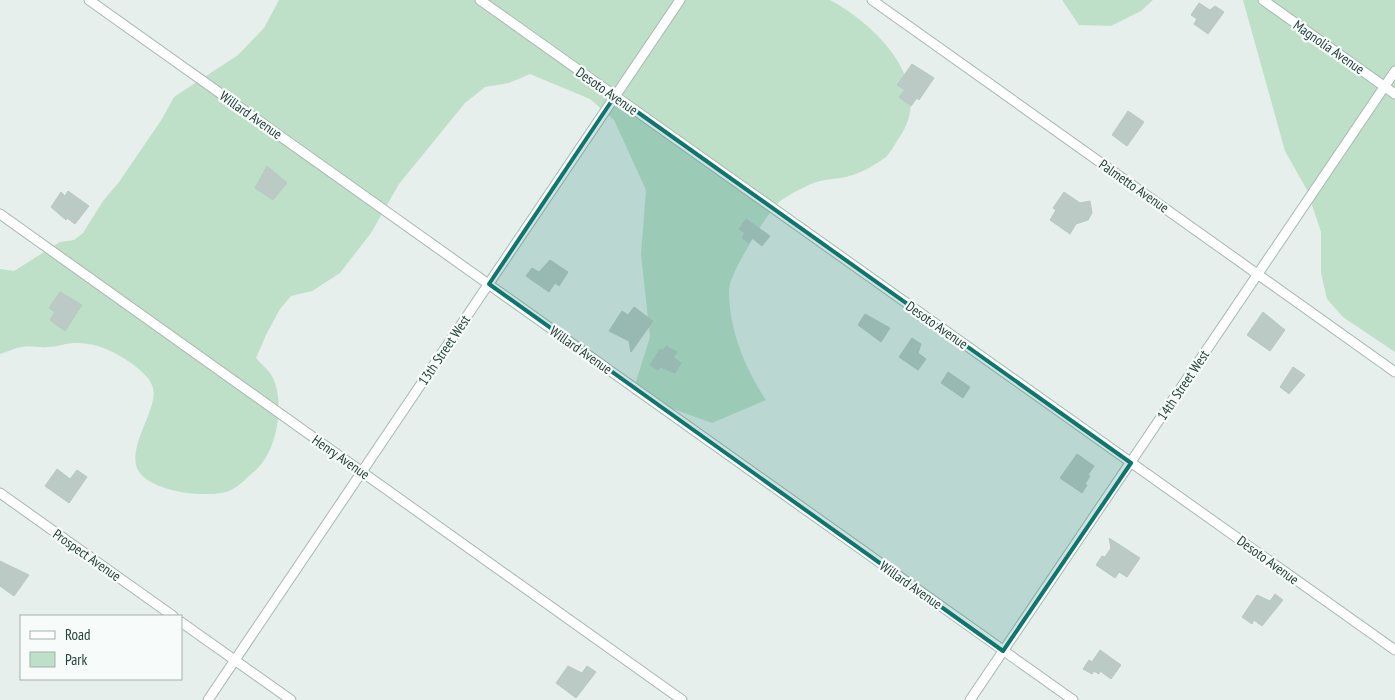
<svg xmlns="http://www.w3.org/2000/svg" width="1395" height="700" font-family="'PT Sans Narrow',sans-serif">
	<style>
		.green { fill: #bfe0c8 }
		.building { fill: #bbcac4; stroke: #b8c9c2 }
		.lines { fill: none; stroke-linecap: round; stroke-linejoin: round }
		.minor-casing { stroke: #a8b8b2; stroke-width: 11 }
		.minor { stroke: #fff; stroke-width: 9 }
		.marked { fill: #0f766e; fill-opacity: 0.2; stroke: #0f766e; stroke-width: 4; stroke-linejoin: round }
		.labels { text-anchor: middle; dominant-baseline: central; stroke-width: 4.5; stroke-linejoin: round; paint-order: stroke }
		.street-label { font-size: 14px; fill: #24423a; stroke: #f7fbf9 }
	</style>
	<rect width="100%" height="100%" fill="#e6efeb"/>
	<path class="green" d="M 279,0 L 830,0 C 875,24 937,84 899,138 C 895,144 891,152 886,157 C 878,163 863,172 853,175 C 839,180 822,178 809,185 C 800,189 787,196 779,202 C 766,215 729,274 729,290 C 729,330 745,368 766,400 L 712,423 L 632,394 L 650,337 L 641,254 L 646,190 L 614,120 L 590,99 L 530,74 L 509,83 L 485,87 L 465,103 L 399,184 L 371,233 L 340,273 L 312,291 L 291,296 L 280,309 L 267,333 L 256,358 C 261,364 270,371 273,378 C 285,404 277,451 256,470 C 247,477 239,487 229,491 C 208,499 142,492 136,465 C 131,440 158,408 153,388 C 150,377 139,369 131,363 C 114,351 95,342 74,343 C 66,343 57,347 48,347 C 40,348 30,345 22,347 C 14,348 7,352 0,354 L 0,269 L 14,271 L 60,242 L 74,240 L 83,233 L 103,201 L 119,182 L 162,119 L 174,97 L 238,55 L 264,28 Z
		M 1062,0 L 1153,0 L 1141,11 L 1111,26 L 1079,25 Z
		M 1243,0 L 1395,0 L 1395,352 L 1343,317 L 1327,299 L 1321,273 L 1321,232 L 1307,190 L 1285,151 Z"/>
	<path class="building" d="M 1199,3 L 1210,10 L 1215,6 L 1224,12 L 1208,34 L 1194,24 L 1197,19 L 1191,15 Z
		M 912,64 L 934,78 L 919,100 L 917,98 L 911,106 L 899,97 L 905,90 L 897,85 Z
		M 1128,111 L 1144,122 L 1127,146 L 1112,135 Z
		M 267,166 L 287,183 L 273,200 L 255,188 Z
		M 68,191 L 89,206 L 75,224 L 67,218 L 66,220 L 51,207 L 61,192 L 65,196 Z
		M 1064,192 L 1080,203 L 1090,201 L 1092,213 L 1088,220 L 1076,224 L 1070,234 L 1050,220 L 1056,210 L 1053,208 Z
		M 746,219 L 770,236 L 762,246 L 752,238 L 749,243 L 742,238 L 745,233 L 739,229 Z
		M 550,260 L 568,272 L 559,286 L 555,283 L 549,292 L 526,276 L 532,268 L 539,272 Z
		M 60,292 L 82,305 L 65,331 L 50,320 L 55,312 L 49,308 Z
		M 634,307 L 653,321 L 631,352 L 629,341 L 609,331 L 622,311 L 628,315 Z
		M 1263,312 L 1285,330 L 1270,351 L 1247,335 Z
		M 865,314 L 890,328 L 881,342 L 858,325 Z
		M 912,338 L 921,344 L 918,353 L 926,359 L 918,370 L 899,357 Z
		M 666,346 L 677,352 L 673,357 L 681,363 L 675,373 L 660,367 L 658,370 L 650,365 L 660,349 L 663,351 Z
		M 1293,367 L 1305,375 L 1289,394 L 1280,387 Z
		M 948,372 L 970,387 L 963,398 L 941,383 Z
		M 1077,454 L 1094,466 L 1088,475 L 1090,476 L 1085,484 L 1087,485 L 1082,493 L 1060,478 Z
		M 57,469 L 70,479 L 77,470 L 87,477 L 69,503 L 45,486 Z
		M 1109,538 L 1140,558 L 1127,577 L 1119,572 L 1115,578 L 1096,565 L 1102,556 L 1105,557 L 1111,548 Z
		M 0,561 L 29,575 L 14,596 L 0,586 Z
		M 1275,594 L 1283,600 L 1262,626 L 1254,620 L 1252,624 L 1242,617 L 1257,595 L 1270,601 Z
		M 1100,650 L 1121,665 L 1111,679 L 1100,671 L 1099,674 L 1094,671 L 1092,674 L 1083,669 L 1089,660 L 1092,662 Z
		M 568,666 L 582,673 L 587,666 L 596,672 L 576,698 L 556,683 Z"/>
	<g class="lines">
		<g class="minor-casing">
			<path id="minor" d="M 89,0 L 1073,700
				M 480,0 L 1395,650
				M 872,0 L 1395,372
				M 1263,0 L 1395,94
				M 0,214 L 682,700
				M 0,493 L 173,616
				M 181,622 L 291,700
				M 208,700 L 680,0
				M 970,700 L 1395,71"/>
		</g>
		<use href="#minor" class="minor"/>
	</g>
	<path class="marked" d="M 615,96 L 1131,463 L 1003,651 L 489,284 Z"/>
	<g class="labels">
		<g class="street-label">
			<text transform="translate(1329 47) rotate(35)">Magnolia Avenue</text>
			<text transform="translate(607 91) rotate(35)">Desoto Avenue</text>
			<text transform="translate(251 115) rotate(35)">Willard Avenue</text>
			<text transform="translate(1134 186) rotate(35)">Palmetto Avenue</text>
			<text transform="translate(937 325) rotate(35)">Desoto Avenue</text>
			<text transform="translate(444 350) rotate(-56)">13th Street West</text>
			<text transform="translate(581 350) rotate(35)">Willard Avenue</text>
			<text transform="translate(1183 385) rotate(-56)">14th Street West</text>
			<text transform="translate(341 457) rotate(35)">Henry Avenue</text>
			<text transform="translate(87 555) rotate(35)">Prospect Avenue</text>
			<text transform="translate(1268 560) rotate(36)">Desoto Avenue</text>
			<text transform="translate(911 585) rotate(35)">Willard Avenue</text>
		</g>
	</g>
	<rect x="20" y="615" width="162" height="65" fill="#f7fbf9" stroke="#a3b1ad"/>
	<rect x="30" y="631" width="25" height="8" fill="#ffffff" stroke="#a3b1ad"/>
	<text x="65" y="640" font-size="15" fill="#24423a">Road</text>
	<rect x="30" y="652" width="25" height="15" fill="#bfe0c8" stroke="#a3b1ad"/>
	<text x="65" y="665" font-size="15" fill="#24423a">Park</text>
</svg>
